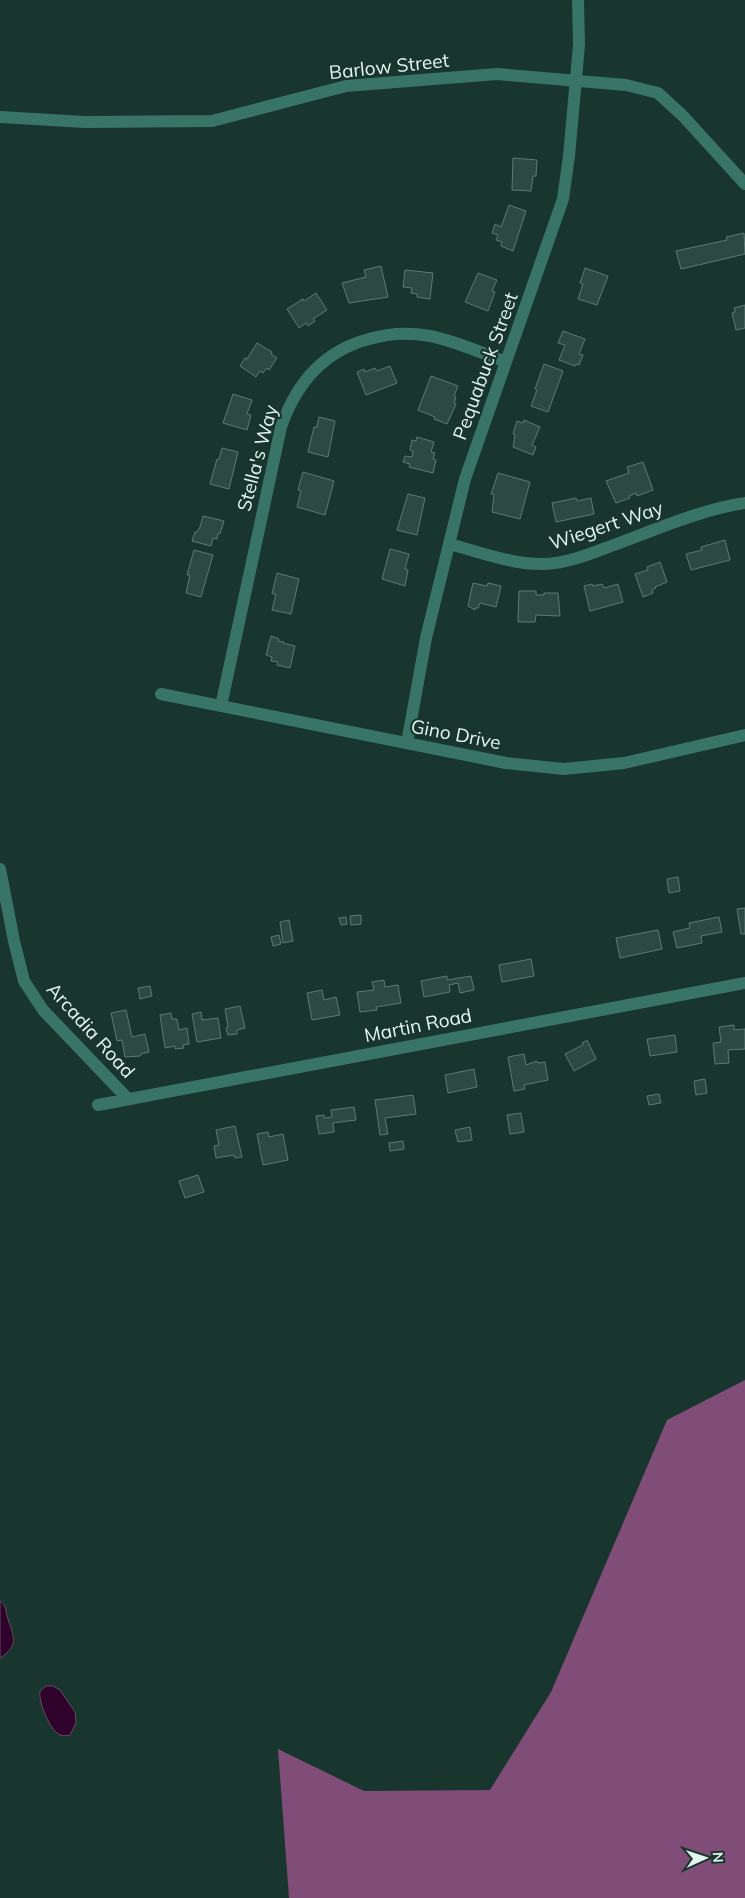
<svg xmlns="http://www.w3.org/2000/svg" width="745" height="1898" font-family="Mulish,sans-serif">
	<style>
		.forest { fill: #7f4d78 }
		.water { fill: #2e022a; stroke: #654b66 }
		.building { fill: #2d4a42; stroke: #5c7b72 }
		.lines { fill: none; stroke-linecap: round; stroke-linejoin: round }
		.street { stroke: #397566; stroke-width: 12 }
		.labels { text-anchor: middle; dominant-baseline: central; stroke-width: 4.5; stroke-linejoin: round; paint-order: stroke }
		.street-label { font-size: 19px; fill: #e5f6f1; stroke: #18352e }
	</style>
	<rect width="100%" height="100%" fill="#18352e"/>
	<path class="forest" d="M 745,1380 L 745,1898 L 289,1898 L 278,1749 L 364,1791 L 490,1790 L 551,1692 L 667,1420 Z"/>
	<path class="water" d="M 0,1601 C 7,1606 5,1611 8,1619 C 14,1637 19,1646 0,1658 Z
		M 46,1686 L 53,1686 L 60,1690 L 75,1712 L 76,1723 L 70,1735 C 65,1736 61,1736 57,1733 C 49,1727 38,1701 40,1691 Z"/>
	<path class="building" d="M 513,158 L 537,160 L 536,176 L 533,176 L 531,191 L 512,190 Z
		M 509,205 L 526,211 L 513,251 L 501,246 L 502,242 L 496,240 L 498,235 L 492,233 L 495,224 L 501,227 Z
		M 744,233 L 745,254 L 681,269 L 676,251 L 727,240 L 726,237 Z
		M 381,266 L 388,297 L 349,303 L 342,283 L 366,277 L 364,270 Z
		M 585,268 L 608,276 L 597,305 L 578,299 L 583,284 L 580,283 Z
		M 405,270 L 433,273 L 430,299 L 417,297 L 417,294 L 411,293 L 412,288 L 403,287 Z
		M 478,273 L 497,280 L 492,291 L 495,292 L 488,311 L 465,302 Z
		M 316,293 L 327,310 L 313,319 L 315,321 L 308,326 L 306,323 L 299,328 L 287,309 L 303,299 L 304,301 Z
		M 745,305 L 745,328 L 736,330 L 732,313 L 735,312 L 734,308 Z
		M 563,331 L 585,339 L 579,354 L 583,355 L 579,365 L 576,364 L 575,366 L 559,360 L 565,345 L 558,343 Z
		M 257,343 L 272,352 L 271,354 L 277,358 L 269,370 L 267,368 L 263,373 L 260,371 L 256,377 L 240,366 L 245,358 L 247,359 Z
		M 544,364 L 563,371 L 548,412 L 531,406 L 537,390 L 535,389 Z
		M 390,366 L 397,383 L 366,395 L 357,372 L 364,369 L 365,372 L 375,368 L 377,371 Z
		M 431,376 L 458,386 L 454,396 L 456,397 L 454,403 L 456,404 L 447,424 L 434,419 L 435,417 L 418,410 Z
		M 233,394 L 252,400 L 247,414 L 251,415 L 247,430 L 223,423 Z
		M 319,417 L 335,421 L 328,457 L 308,452 L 314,427 L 317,427 Z
		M 524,420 L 540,427 L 532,445 L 536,447 L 533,455 L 513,447 L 515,435 L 513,434 L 517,421 L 523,423 Z
		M 417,437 L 434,442 L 431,452 L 435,453 L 433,459 L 436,460 L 433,473 L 409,467 L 410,464 L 403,462 L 405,456 L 412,457 L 413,451 L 410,450 L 412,440 L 416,441 Z
		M 222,448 L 238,452 L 229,489 L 210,484 L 217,459 L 219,459 Z
		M 643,462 L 653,490 L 637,496 L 636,493 L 629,496 L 630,498 L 616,503 L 606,481 L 629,473 L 627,467 Z
		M 303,472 L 334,481 L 325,515 L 297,507 L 301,491 L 298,490 Z
		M 498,473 L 530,482 L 520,519 L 492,512 L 494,494 L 491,494 Z
		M 408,494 L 425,498 L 417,535 L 397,530 Z
		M 576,498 L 577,501 L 591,498 L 594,514 L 556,522 L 552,503 Z
		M 203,516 L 224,521 L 220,534 L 218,533 L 217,539 L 213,538 L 211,546 L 192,541 L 195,532 L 197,532 L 200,527 Z
		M 725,540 L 730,560 L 691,570 L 686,554 L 702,550 L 701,547 Z
		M 390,549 L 409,554 L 405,569 L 408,570 L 405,586 L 382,579 Z
		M 194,550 L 213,555 L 201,597 L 186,593 L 190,575 L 187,575 Z
		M 660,562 L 667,582 L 655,587 L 656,588 L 652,590 L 653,593 L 643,597 L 635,574 L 648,570 L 647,567 Z
		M 277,573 L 299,579 L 291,614 L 272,610 L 276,594 L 272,594 Z
		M 473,583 L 487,586 L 488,583 L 501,586 L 496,607 L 480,603 L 478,608 L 475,608 L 475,610 L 468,606 Z
		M 592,584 L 593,586 L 602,584 L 604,588 L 618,584 L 623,602 L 590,611 L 584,586 Z
		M 519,591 L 536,591 L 536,595 L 544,595 L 544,593 L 558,593 L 560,616 L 536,615 L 535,622 L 518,622 Z
		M 271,636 L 279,639 L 278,641 L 284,642 L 283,643 L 295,646 L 290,668 L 277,665 L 278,662 L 271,661 L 272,657 L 266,655 Z
		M 678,877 L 680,891 L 669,893 L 667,879 Z
		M 745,908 L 745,934 L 741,934 L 737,909 Z
		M 361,915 L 361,924 L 351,925 L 350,916 Z
		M 346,917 L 347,924 L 341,925 L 339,918 Z
		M 719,917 L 722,932 L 701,936 L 702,943 L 677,948 L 673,932 L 690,928 L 689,923 Z
		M 289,920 L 293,941 L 283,943 L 280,922 Z
		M 658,930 L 662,949 L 620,958 L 616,938 Z
		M 279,935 L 281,944 L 273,946 L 271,937 Z
		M 531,959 L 534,976 L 502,982 L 499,965 Z
		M 447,976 L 447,980 L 471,976 L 474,990 L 460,993 L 458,983 L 449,985 L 450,992 L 424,997 L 421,981 Z
		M 384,980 L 385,987 L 398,985 L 401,1003 L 376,1007 L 377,1010 L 360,1012 L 357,992 L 374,990 L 372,982 Z
		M 150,986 L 152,996 L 140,999 L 138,988 Z
		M 322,990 L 324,1000 L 336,997 L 340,1015 L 312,1020 L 307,993 Z
		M 240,1006 L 245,1028 L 237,1030 L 237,1034 L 228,1035 L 226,1028 L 228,1027 L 225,1009 Z
		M 126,1010 L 132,1037 L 145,1034 L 149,1052 L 141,1054 L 140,1056 L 125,1057 L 122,1040 L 117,1041 L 111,1013 Z
		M 201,1012 L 202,1020 L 218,1018 L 221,1038 L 197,1042 L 192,1014 Z
		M 171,1013 L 172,1019 L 177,1019 L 179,1030 L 187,1028 L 189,1044 L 183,1045 L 184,1048 L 175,1049 L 175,1046 L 165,1048 L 160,1015 Z
		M 734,1025 L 734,1030 L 745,1029 L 745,1049 L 728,1050 L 729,1063 L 715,1064 L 713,1043 L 721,1042 L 719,1027 Z
		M 675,1035 L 677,1052 L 650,1056 L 647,1039 Z
		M 587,1040 L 596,1059 L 574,1071 L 565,1054 L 583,1045 L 582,1043 Z
		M 524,1054 L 526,1065 L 537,1061 L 538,1063 L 545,1062 L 548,1080 L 524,1085 L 525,1089 L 514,1091 L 508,1057 Z
		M 474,1069 L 477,1087 L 448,1093 L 445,1075 Z
		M 705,1079 L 707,1093 L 696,1095 L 694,1081 Z
		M 659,1094 L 661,1103 L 649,1105 L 647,1096 Z
		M 413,1095 L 416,1114 L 385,1118 L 388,1134 L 380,1135 L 375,1100 Z
		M 354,1107 L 356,1120 L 333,1123 L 334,1132 L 319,1134 L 316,1116 L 324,1115 L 324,1118 L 332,1117 L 331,1110 Z
		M 521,1113 L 524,1132 L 510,1134 L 507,1115 Z
		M 235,1126 L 242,1157 L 235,1158 L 234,1155 L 216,1158 L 214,1146 L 219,1145 L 216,1130 Z
		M 470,1127 L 472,1140 L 458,1142 L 455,1130 Z
		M 268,1132 L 269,1137 L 283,1134 L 288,1160 L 263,1165 L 257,1134 Z
		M 403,1141 L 404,1149 L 390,1151 L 389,1143 Z
		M 198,1175 L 204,1192 L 185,1198 L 179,1181 Z"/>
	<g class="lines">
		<path class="street" d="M 0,117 L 85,122 L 212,121 L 346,86 L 497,74 L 626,85 L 658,93 L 683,116 L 745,184
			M 449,544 C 480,552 513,565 545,564 C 568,563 590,554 611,546 C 655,530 699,510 745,503
			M 161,694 L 506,763 L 564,769 L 624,763 L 745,735
			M 221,706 L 281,427 C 296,384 323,351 369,339 C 389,333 409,332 430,336 C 456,341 481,353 506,362
			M 407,743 L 426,638 L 465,479 L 563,199 L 569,156 L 579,45 L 578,0
			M 0,869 L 14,941 L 24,981 L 43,1010 L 128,1099
			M 98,1105 L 745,983"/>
	</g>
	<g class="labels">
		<g class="street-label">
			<text transform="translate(389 66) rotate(-6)">Barlow Street</text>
			<text transform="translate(485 366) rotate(-70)">Pequabuck Street</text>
			<text transform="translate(257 458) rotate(-75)">Stella's Way</text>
			<text transform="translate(606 525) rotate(-18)">Wiegert Way</text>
			<text transform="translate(456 734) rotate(11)">Gino Drive</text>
			<text transform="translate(418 1025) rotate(-11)">Martin Road</text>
			<text transform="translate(91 1030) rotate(48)">Arcadia Road</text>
		</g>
	</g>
	<g transform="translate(705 1858) rotate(87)" stroke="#18352e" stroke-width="4" paint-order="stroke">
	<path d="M0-4L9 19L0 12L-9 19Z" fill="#e5f6f1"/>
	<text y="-8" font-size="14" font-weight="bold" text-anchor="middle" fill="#e5f6f1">N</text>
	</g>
</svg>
